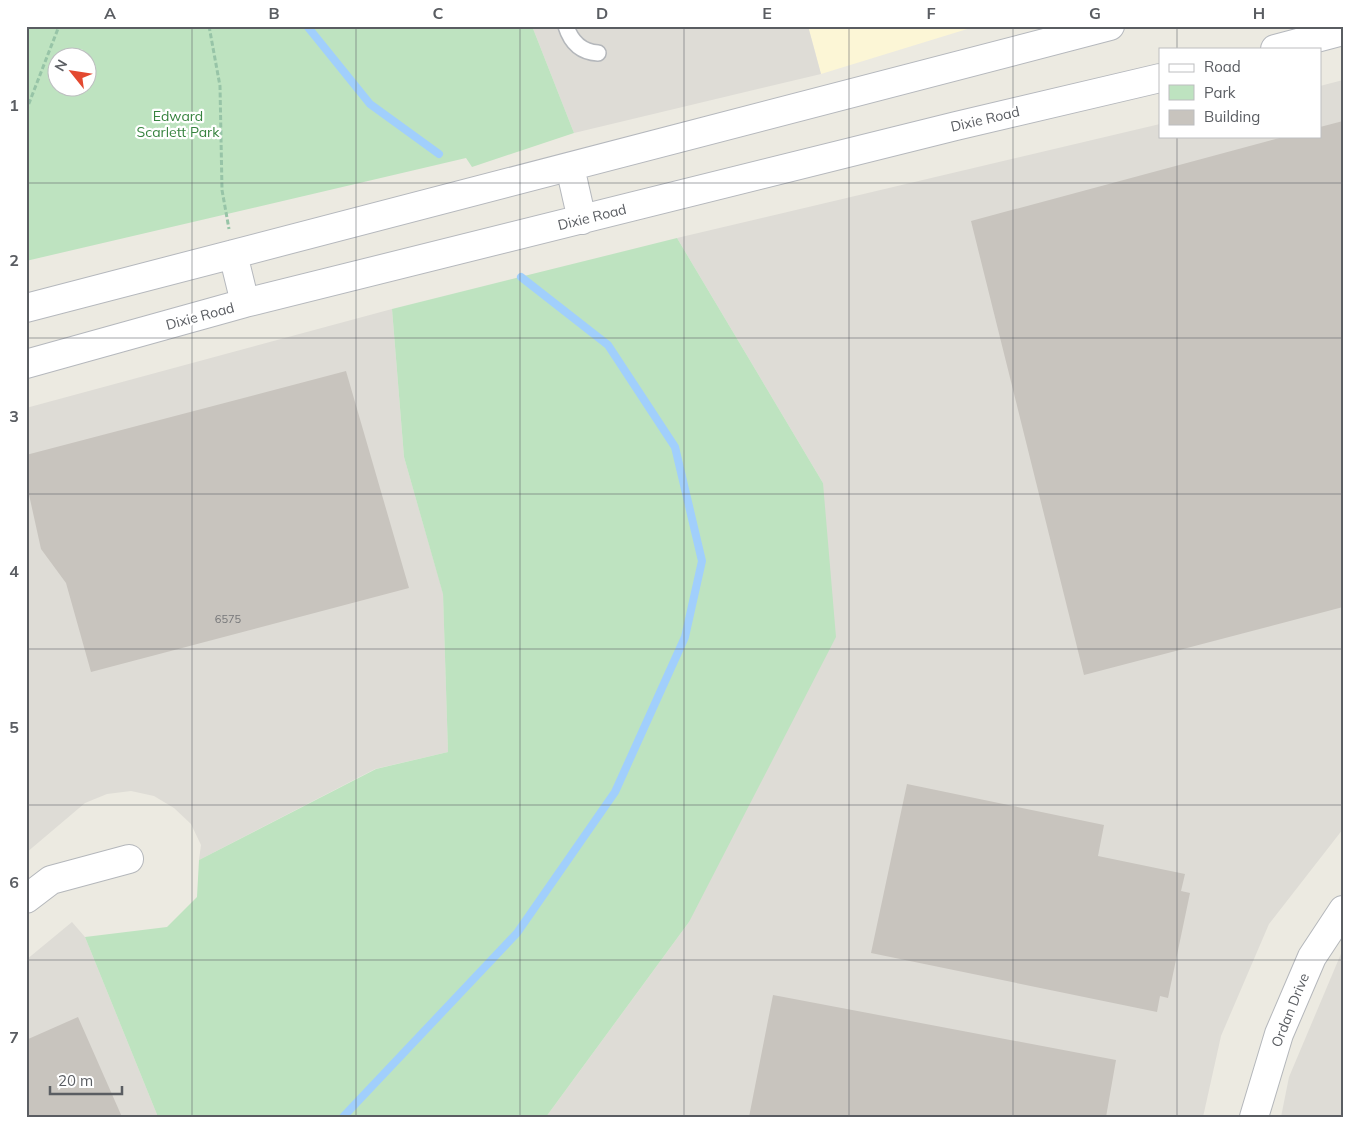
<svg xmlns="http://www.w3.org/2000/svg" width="1369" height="1143" font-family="Mulish,sans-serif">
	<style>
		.commercial { fill: #fcf6d6 }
		.industrial { fill: #dedcd6 }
		.green { fill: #bee3c0; fill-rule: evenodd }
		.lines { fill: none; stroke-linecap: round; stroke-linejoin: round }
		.stream { stroke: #a1cffc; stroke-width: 8 }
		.building { fill: #c8c4be }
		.service-casing { stroke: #b4b7bb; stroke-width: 18 }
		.minor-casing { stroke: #b4b7bb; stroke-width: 30 }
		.secondary-casing { stroke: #b5b8bd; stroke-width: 30 }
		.path { stroke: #97c4a7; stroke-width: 3; stroke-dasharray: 5 2.5; stroke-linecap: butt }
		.service { stroke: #fff; stroke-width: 15 }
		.minor { stroke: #fff; stroke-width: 28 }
		.secondary { stroke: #fff; stroke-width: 28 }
		.grid { fill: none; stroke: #5a5d62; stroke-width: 1; stroke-opacity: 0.55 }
		.labels { text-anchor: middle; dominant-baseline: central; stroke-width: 4.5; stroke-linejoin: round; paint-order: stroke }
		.number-label { font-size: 11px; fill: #767779 }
		.park-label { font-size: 14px; fill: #37833f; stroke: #fff }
		.street-label { font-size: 14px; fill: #5a5d62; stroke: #fff }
		.neatline { fill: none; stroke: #5a5d62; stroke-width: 2 }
		.grid-label { font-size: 16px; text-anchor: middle; font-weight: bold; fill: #5a5d62 }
	</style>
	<rect width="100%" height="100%" fill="#eceae1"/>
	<path class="commercial" d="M 808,26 L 977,26 L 821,74 Z"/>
	<path class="industrial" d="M 532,26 L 808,26 L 821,74 L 574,133 Z
		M 1343,80 L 1343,829 L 1269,924 L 1221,1036 L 1203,1117 L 546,1117 L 689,922 L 823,483 L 677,238 L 1160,124 L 1160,136 L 1320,136 L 1320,86 Z
		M 392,309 L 404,457 L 443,593 L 448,752 L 375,769 L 199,860 L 201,845 L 191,824 L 174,808 L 154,796 L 131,791 L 107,794 L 85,803 L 26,853 L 26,408 Z
		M 72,922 L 85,937 L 158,1117 L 26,1117 L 26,960 Z
		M 1343,949 L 1343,1117 L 1281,1117 L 1289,1077 Z"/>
	<path class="green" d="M 26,26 L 532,26 L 574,133 L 472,167 L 466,158 L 26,261 ZM 58,58 L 88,58 L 88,88 L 58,88 Z
		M 677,238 L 823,483 L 836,637 L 689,922 L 546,1117 L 158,1117 L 85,937 L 167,927 L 197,897 L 199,860 L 376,769 L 448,752 L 443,594 L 404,457 L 392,309 Z"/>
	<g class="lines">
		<path class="stream" d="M 307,26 L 370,104 L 439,154
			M 343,1117 L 517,933 L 615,792 L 685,637 L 702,561 L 675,447 L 608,345 L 521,277"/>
	</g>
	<path class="building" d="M 1343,121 L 1343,607 L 1084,675 L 971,221 L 1287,136 L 1320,136 L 1320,127 Z
		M 346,371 L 409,588 L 91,672 L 66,583 L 41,549 L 26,481 L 26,455 Z
		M 907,784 L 1104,825 L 1098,856 L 1185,874 L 1181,891 L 1190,893 L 1168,998 L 1160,996 L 1157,1012 L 871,953 Z
		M 773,995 L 1116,1060 L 1106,1117 L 749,1117 Z
		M 78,1017 L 122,1117 L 26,1117 L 26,1040 Z"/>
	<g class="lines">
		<g class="service-casing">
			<path id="service" d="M 566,26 C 571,42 581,52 598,53"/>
		</g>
		<g class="minor-casing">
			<path id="minor" d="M 26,899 L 51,880 L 129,859
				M 1254,1117 L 1279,1034 L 1312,957 L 1343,910"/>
		</g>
		<g class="secondary-casing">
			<path id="secondary" d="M 1275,49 L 1343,31
				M 570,167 L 582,220
				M 233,254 L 245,303
				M 26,308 L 1110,26
				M 26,364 L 245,303 L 956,126 L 1160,78"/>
		</g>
		<path class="path" d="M 209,26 L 220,86 L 222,190 L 229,229
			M 26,111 L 59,26"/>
		<use href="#service" class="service"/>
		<use href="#minor" class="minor"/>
		<use href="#secondary" class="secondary"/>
	</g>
	<path class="grid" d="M 192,26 L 192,1117M 356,26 L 356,1117M 520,26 L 520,1117M 684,26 L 684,1117M 849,26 L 849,1117M 1013,26 L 1013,1117M 1177,26 L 1177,49M 1177,136 L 1177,1117M 26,183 L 1343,183M 26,338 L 1343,338M 26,494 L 1343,494M 26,649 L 1343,649M 26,805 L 1343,805M 26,960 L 1343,960"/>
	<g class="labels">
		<g class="number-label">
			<text x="228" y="619">6575</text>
		</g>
		<g class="park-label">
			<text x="178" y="116">Edward<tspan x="178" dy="16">Scarlett Park</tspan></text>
		</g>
		<g class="street-label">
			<text transform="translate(985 119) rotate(-13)">Dixie Road</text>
			<text transform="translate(592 217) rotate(-14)">Dixie Road</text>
			<text transform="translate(200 316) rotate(-15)">Dixie Road</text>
			<text transform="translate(1290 1010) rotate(-68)">Ordan Drive</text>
		</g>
	</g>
	<rect width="1369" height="1143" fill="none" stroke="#ffffff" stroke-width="55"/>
	<rect x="1159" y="48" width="162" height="90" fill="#ffffff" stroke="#bdbec0"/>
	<rect x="1169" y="64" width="25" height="8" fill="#ffffff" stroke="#bdbec0"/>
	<text x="1204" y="72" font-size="15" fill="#5a5d62">Road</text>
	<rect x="1169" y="85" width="25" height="15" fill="#bee3c0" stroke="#bdbec0"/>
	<text x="1204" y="98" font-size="15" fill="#5a5d62">Park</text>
	<rect x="1169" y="110" width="25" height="15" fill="#c8c4be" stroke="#bdbec0"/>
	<text x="1204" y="122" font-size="15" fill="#5a5d62">Building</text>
	<g transform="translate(72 72) rotate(300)"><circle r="24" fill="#ffffff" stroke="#bdbec0"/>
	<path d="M0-4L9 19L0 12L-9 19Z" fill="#e34930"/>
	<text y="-8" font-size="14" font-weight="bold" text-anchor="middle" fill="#5a5d62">N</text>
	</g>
	<path d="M50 1086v8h72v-8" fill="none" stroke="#5a5d62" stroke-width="2.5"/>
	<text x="58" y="1086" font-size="15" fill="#5a5d62" stroke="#ffffff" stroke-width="4" paint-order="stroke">20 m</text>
	<rect x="28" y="28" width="1314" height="1088" class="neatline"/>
	<g class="grid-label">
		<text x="110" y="19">A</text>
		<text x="274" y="19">B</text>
		<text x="438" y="19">C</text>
		<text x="602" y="19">D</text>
		<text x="767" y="19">E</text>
		<text x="931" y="19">F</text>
		<text x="1095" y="19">G</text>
		<text x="1259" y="19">H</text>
		<text x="14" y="111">1</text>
		<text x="14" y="266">2</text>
		<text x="14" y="422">3</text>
		<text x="14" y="577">4</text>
		<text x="14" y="733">5</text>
		<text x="14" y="888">6</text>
		<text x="14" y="1043">7</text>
	</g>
</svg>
